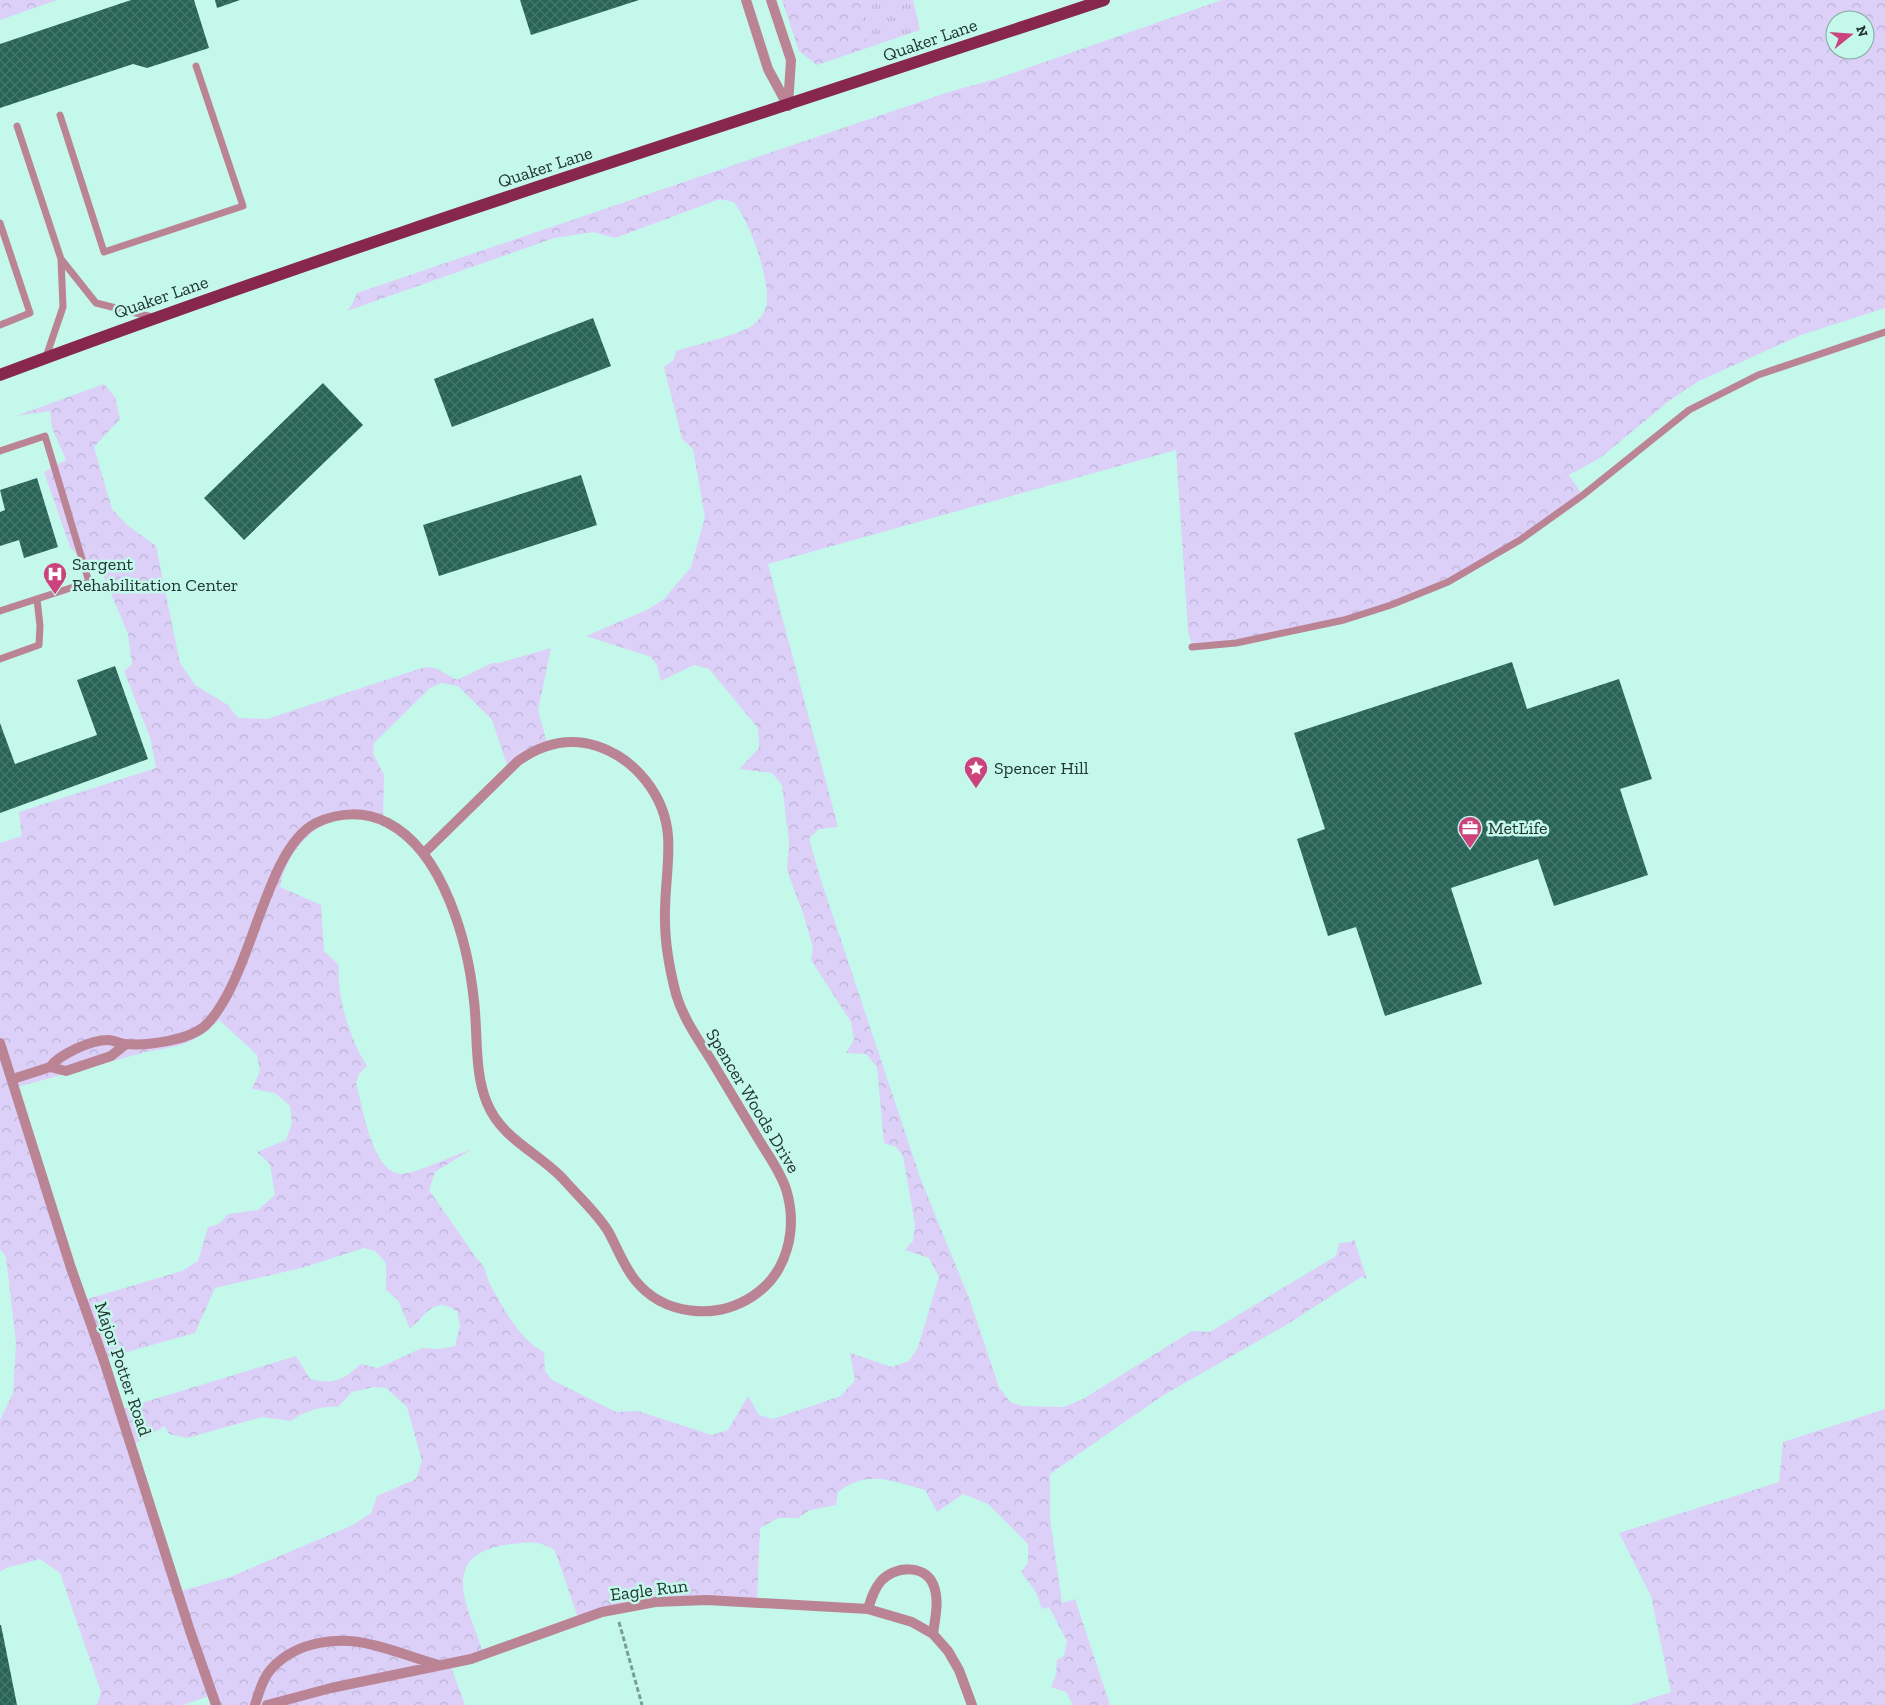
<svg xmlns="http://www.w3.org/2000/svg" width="1885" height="1705" font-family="'Zilla Slab',serif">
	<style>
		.grass { fill: url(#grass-tufts) }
		.forest { fill: url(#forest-crowns); fill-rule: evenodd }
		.building { fill: url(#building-cross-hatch) }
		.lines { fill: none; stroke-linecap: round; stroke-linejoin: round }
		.path { stroke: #799f95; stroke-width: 3; stroke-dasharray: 5 2.5; stroke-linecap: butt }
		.lane { stroke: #bb8495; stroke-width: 7 }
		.street { stroke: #bb8495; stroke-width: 10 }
		.primary { stroke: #872750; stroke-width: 12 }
		.labels { text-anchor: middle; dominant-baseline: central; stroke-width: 5; stroke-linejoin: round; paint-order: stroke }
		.street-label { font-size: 18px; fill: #203530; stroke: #c4f8eb }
		.poi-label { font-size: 18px; fill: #203530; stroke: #c4f8eb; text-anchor: start }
	</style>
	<defs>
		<pattern id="grass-tufts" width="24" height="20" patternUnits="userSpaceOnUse" patternTransform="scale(1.25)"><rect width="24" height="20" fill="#dcd0f9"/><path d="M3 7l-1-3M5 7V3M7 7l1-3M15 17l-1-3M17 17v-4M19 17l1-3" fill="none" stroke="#bcb3d6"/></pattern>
		<pattern id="forest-crowns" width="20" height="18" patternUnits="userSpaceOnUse" patternTransform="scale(1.25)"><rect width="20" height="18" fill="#dcd0f9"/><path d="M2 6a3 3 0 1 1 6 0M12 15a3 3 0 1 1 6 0" fill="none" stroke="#bcb3d6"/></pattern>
		<pattern id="building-cross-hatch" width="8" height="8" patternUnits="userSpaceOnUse" patternTransform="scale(1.25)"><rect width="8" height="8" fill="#286357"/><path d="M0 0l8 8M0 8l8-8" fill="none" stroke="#46766c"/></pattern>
	</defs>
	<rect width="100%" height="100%" fill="#c4f8eb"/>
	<path class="grass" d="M 860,0 L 913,0 L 920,30 L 867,48 Z"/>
	<path class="forest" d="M 0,0 L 57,0 L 0,20 Z
		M 782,0 L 860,0 L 867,48 L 817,65 L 799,51 Z
		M 1222,0 L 1885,0 L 1885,308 L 1801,335 L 1699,381 L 1669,401 L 1600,458 L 1569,475 L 1581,493 L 1519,541 L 1439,584 L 1402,601 L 1305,629 L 1192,646 L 1188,631 L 1176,450 L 768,564 L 837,823 L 837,827 L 819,829 L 809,838 L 819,874 L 921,1180 L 969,1298 L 999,1387 L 1010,1402 L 1022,1406 L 1064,1407 L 1083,1399 L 1192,1331 L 1210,1332 L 1336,1256 L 1339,1243 L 1351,1242 L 1354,1239 L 1367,1279 L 1361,1277 L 1286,1325 L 1162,1396 L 1050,1474 L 1050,1519 L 1062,1603 L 1075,1599 L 1110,1705 L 1073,1705 L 1066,1692 L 1051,1687 L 1056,1675 L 1057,1660 L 1064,1656 L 1067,1641 L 1049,1607 L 1042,1609 L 1036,1592 L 1021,1572 L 1028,1563 L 1028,1544 L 988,1504 L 963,1494 L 937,1512 L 925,1490 C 892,1481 868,1469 838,1492 L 836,1505 L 810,1510 L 798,1518 L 778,1518 L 760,1528 L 757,1603 L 650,1604 L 579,1616 L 577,1615 L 555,1551 C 542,1540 528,1542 512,1544 C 436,1553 467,1604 483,1652 L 450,1664 L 465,1705 L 216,1705 L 212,1695 L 183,1705 L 97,1705 L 101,1692 L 60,1573 L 40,1559 L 6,1568 L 0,1572 L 0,1420 L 13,1393 L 16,1344 L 6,1257 L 0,1249 L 0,843 L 22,836 L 19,812 L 156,768 L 151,740 L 124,671 L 132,664 L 128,634 L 99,565 L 84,561 L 70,547 L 44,472 L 66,460 L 52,428 L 50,411 L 16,416 L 104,384 L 115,397 L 120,419 L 94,447 L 112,509 L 127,525 L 156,546 L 180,663 L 195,685 L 228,705 L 238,718 L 267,719 L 425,667 L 435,668 L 457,680 L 492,663 L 499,663 L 551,648 L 538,710 L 547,743 L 507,765 L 492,720 L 458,686 L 441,683 L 430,688 L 374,743 L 373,753 L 384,775 L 383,821 C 373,819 362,816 352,816 C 315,818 286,853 280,887 L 321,905 L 324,951 L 339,965 C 336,995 350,1040 367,1066 L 359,1074 L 356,1083 C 363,1107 372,1175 403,1174 C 415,1173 458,1154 472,1149 L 435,1172 L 429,1190 L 477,1259 C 487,1267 485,1275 491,1286 C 503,1308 520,1340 544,1352 L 545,1371 L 552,1380 L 616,1412 L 638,1411 L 712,1435 L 728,1430 L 748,1396 L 759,1415 L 773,1419 L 841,1396 L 855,1380 L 850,1353 L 892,1367 L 909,1361 L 918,1347 L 939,1277 L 929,1258 L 905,1250 L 913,1241 L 915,1224 L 903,1156 L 896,1147 L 884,1143 L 877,1067 L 866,1054 L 846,1053 L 854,1040 L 851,1022 L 811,960 L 813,948 L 805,919 L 787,870 L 789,842 L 782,785 L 772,773 L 739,769 L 759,748 L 758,728 L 709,669 L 694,665 L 661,681 L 657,665 L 651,657 L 586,636 L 647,610 L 664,599 L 691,567 L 705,517 L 693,449 L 682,439 L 664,367 L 674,360 L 676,351 C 692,346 742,334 753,325 C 760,320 768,309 767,299 C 767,270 751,226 734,202 L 720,199 L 615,238 L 593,232 L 554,238 L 347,311 L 353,303 L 357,293 L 949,92 L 996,79 ZM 1835,20 L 1865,20 L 1865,50 L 1835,50 ZM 219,1020 L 257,1055 L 260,1071 L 252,1089 L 275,1093 L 290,1106 L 292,1123 L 286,1140 L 257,1152 L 270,1164 L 275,1195 L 258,1210 L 228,1214 L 219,1224 L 208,1227 L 198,1261 L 182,1271 L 84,1300 L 17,1087 L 150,1051 C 180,1047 197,1042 219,1020 ZM 364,1248 L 375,1251 L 386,1263 L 386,1290 L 398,1300 L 410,1329 C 428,1313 434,1296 457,1311 L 460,1326 L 455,1346 L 440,1349 L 422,1348 L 378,1368 L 361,1364 C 343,1380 335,1385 310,1379 L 296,1356 L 122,1409 L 106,1362 L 109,1357 L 195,1333 L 215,1288 L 305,1267 ZM 373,1387 L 386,1388 L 407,1407 L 422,1461 L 416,1479 L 377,1496 L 371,1513 L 353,1525 L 230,1577 L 181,1591 L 135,1448 L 136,1443 L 165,1426 L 169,1434 L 187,1438 L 262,1417 L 291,1421 C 304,1411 322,1406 338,1407 L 352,1392 Z
		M 1885,1409 L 1885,1705 L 1630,1705 L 1671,1692 L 1651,1596 L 1619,1533 L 1779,1482 L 1783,1442 Z"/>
	<path class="building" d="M 131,0 L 194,0 L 209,48 L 147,68 L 133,64 L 0,108 L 0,44 Z
		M 215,0 L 240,0 L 217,8 Z
		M 520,0 L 639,0 L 531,35 Z
		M 593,318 L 611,366 L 452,427 L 434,379 Z
		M 323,383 L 363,425 L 244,540 L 204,498 Z
		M 581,475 L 597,525 L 439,576 L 423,525 Z
		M 37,478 L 58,547 L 24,558 L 19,540 L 0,546 L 0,512 L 5,510 L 0,490 Z
		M 1512,662 L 1527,709 L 1619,679 L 1652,779 L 1620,789 L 1648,875 L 1554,906 L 1538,859 L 1451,888 L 1482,984 L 1385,1016 L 1356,927 L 1328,936 L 1297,839 L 1325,829 L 1294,733 Z
		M 115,666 L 148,759 L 0,813 L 0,723 L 15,764 L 97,735 L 77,680 Z
		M 0,1625 L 1,1625 L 17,1705 L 0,1705 Z"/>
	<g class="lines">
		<path class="path" d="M 619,1622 L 642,1705"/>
		<path class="lane" d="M 60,115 L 104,252 L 243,206 L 196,66
			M 17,126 L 61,259 L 63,307 L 46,357
			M 0,223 L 30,313 L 0,325
			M 61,259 L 96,303 L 152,317
			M 0,451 L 45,436 L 89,582 L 0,611
			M 1192,647 L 1236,643 L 1344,620 L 1391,605 L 1448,582 L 1520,540 L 1583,495 L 1689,410 L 1758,375 L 1885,332
			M 0,659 L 39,645 L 40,626 L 37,599"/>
		<path class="street" d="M 746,0 L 768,69 L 788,106
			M 771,0 L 791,60 L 788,105
			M 0,1043 L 71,1268 L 105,1364 L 190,1631 L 216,1705
			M 50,1067 C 60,1054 91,1040 108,1040 C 114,1040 120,1044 126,1044 C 148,1046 190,1040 206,1025 C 253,978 264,849 316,823 C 339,812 365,811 388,823 C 444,852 468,943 474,1001 C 478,1034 474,1072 487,1103 C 502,1140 540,1153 565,1181 C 579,1197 597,1213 608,1231 C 617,1247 623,1265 635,1280 C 663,1315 715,1321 753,1296 C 788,1273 798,1228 786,1189 C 780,1171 768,1155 759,1140 C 743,1113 727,1087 711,1060 C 698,1039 683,1018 676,994 C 670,971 665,944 665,920 C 664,892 670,864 668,836 C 665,796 636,759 597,746 C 569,737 542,744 518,761 L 424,853
			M 13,1079 L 50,1067 L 66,1071 L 111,1056 L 126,1044
			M 868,1609 C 871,1599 874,1589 881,1581 C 894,1566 924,1564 933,1584 C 940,1600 935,1618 933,1634
			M 255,1705 C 259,1692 263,1677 273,1667 C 298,1641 339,1636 373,1645 C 395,1650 417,1659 439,1665
			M 267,1705 L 331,1688 L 471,1659 L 602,1612 L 655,1602 L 707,1600 L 868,1609 L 912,1622 L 933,1634 L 948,1651 L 959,1670 L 972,1705"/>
		<path class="primary" d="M 0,375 C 364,239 735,123 1104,0"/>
	</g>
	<defs>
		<g id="hospital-pin" transform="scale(1.25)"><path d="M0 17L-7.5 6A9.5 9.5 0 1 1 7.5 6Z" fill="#cb427c" stroke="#c4f8eb"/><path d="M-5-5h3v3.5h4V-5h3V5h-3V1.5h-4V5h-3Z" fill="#fff"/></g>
		<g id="sight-pin" transform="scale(1.25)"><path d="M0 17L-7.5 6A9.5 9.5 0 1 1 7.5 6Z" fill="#cb427c" stroke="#c4f8eb"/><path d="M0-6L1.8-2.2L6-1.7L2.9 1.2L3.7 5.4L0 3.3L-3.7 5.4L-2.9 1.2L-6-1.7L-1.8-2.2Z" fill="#fff"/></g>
		<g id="office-pin" transform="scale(1.25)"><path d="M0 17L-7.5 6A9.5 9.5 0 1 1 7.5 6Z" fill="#cb427c" stroke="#c4f8eb"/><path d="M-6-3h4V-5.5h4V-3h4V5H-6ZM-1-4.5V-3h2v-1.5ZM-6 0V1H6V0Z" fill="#fff"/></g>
	</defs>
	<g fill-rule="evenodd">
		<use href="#hospital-pin" x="55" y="574"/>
		<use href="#sight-pin" x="976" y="768"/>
		<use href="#office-pin" x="1470" y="828"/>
	</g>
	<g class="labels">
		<g class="street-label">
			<text transform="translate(930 40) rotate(-19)">Quaker Lane</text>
			<text transform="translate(545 167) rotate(-18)">Quaker Lane</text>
			<text transform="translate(161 297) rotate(-19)">Quaker Lane</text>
			<text transform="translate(753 1101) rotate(59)">Spencer Woods Drive</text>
			<text transform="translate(123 1369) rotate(71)">Major Potter Road</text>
			<text transform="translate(649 1590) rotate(-7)">Eagle Run</text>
		</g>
		<g class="poi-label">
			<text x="72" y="564">Sargent<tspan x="72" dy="21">Rehabilitation Center</tspan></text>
			<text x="994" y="768">Spencer Hill</text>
			<text x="1488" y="828">MetLife</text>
		</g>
	</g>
	<g transform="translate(1850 35) rotate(73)"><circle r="24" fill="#c4f8eb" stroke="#82aaa0"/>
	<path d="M0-4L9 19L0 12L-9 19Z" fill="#cb427c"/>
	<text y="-8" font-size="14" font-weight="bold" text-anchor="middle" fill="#203530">N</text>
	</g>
</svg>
